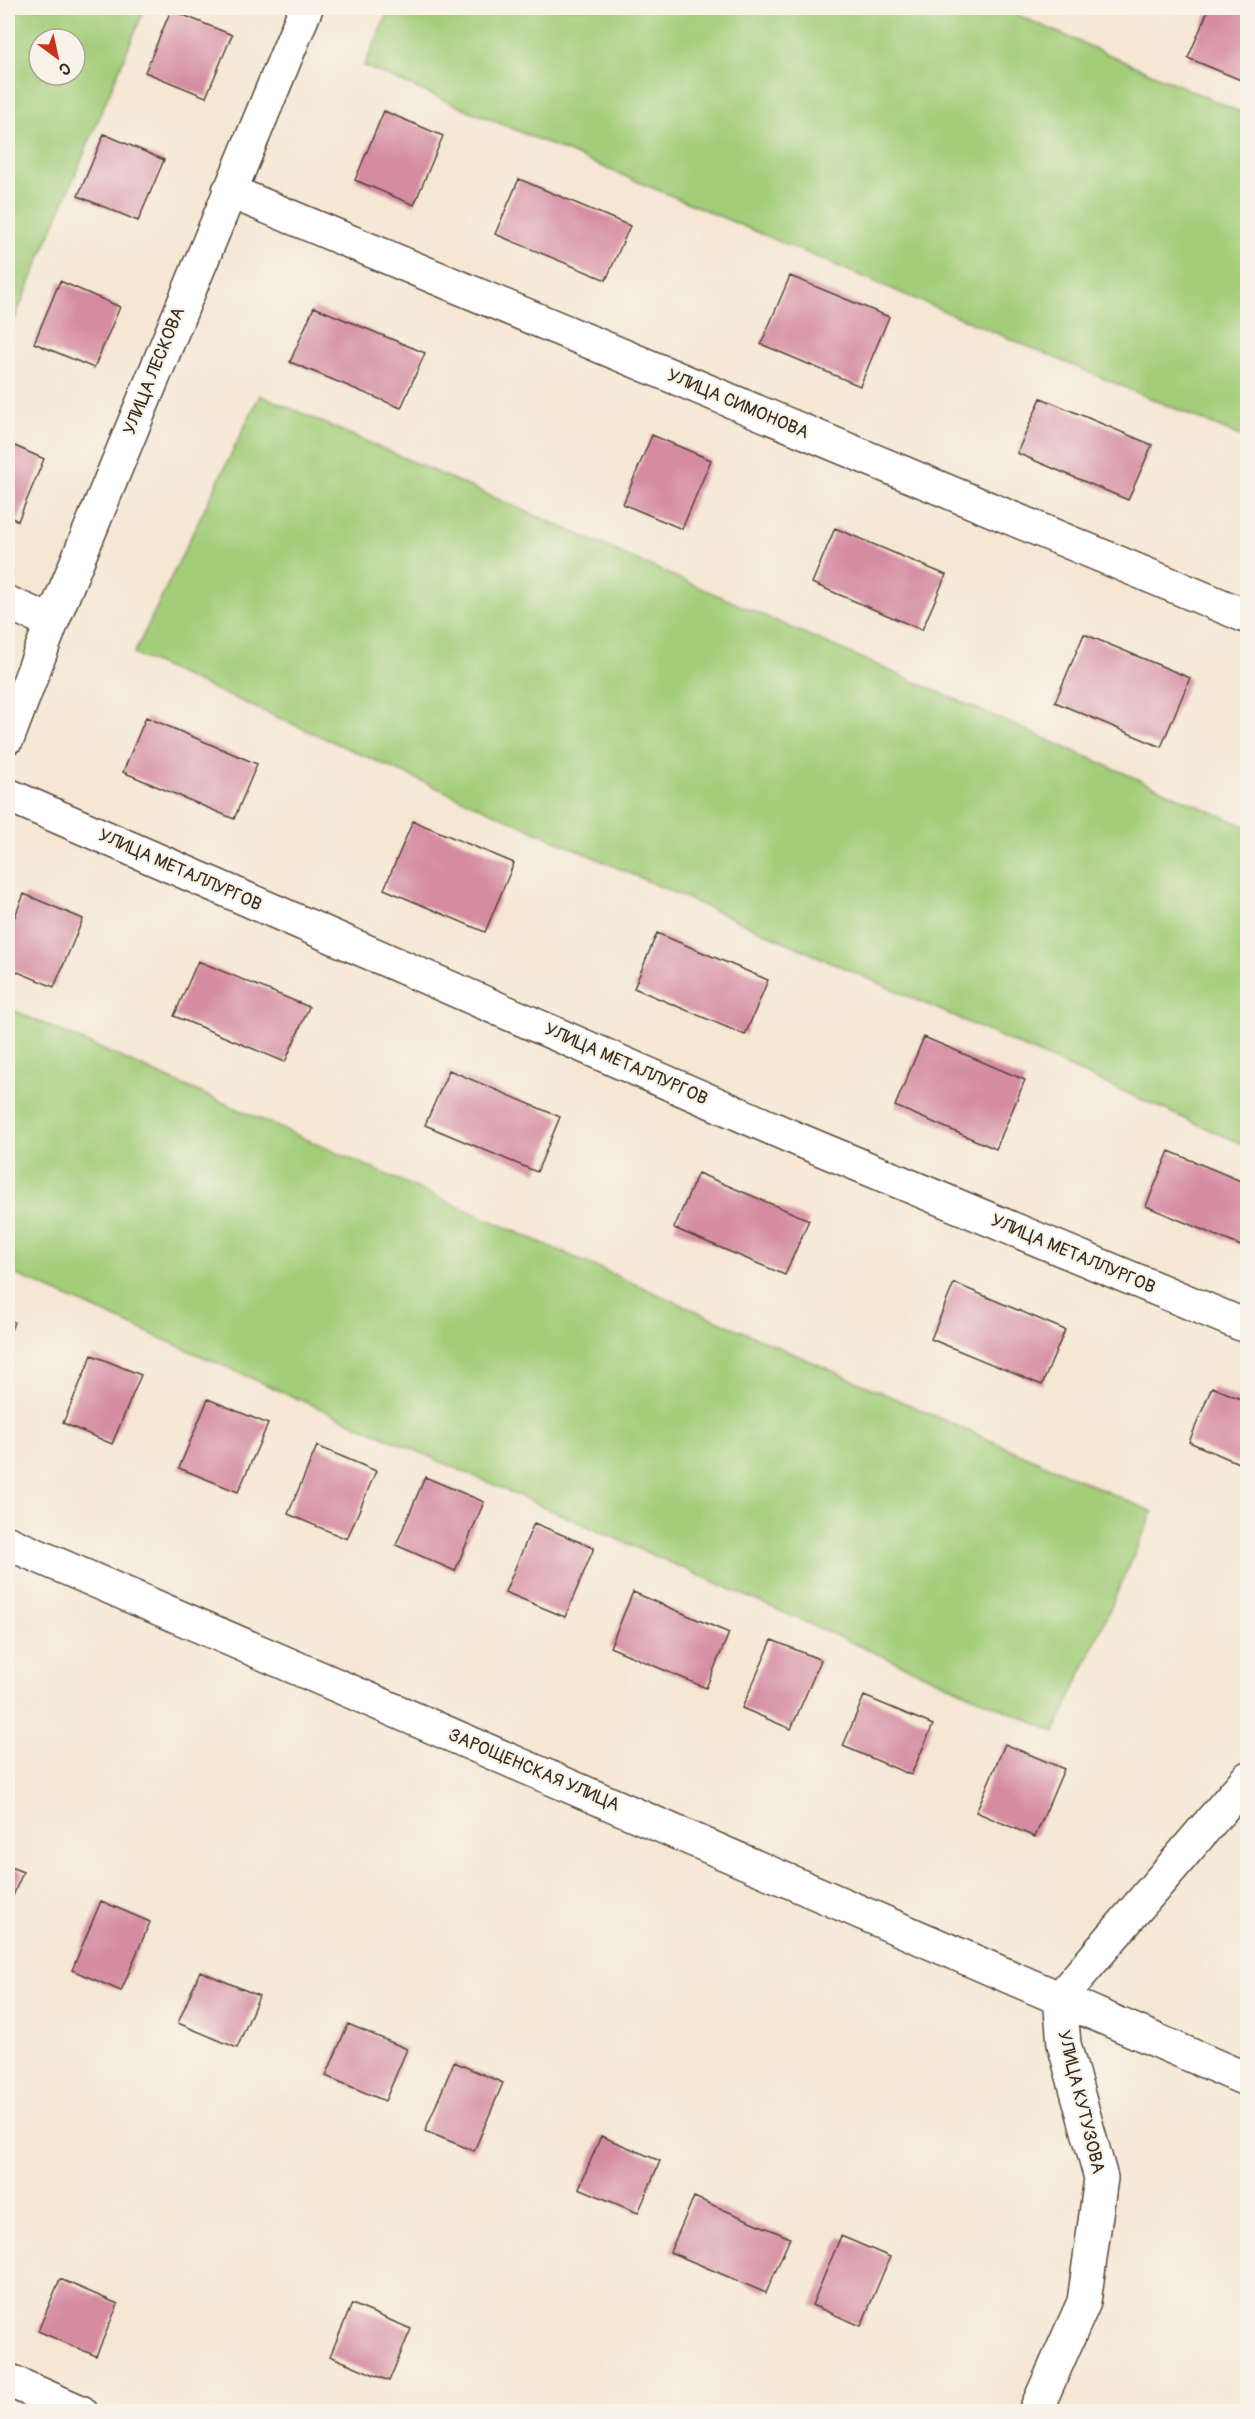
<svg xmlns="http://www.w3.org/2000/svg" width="1255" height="2419" font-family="Pangolin,sans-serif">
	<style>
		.green { fill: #a3cd79; stroke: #6f7c4c; stroke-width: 1.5; fill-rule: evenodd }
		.building { fill: #d58ca3 }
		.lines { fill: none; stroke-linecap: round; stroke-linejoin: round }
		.minor-casing { stroke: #574639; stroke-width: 36 }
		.minor { stroke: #fff; stroke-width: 33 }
		.labels { text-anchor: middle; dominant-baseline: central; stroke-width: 4.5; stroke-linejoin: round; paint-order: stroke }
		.street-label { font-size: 18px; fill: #3b2a1e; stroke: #f7f3e8 }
	</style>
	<rect width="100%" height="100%" fill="#f7f3e8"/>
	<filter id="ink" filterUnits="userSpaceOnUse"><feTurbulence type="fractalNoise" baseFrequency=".0167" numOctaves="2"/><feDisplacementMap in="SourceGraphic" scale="12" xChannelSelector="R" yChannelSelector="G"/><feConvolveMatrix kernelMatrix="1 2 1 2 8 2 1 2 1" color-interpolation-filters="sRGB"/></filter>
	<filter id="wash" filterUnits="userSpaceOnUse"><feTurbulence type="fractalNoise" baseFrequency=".008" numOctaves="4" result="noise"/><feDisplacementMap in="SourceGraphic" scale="24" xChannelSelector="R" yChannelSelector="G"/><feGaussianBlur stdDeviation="1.35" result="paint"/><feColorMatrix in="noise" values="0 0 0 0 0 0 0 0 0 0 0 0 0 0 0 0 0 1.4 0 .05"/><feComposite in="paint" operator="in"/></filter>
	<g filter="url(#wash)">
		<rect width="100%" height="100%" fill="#f6e7d4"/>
		<path class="green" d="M 8,8 L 145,8 L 8,335 ZM 39,39 L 75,39 L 75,75 L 39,75 Z
			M 390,8 L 1002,8 L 1247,115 L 1247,439 L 364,66 Z
			M 260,395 L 1247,827 L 1247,1146 L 134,654 Z
			M 8,1008 L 1153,1512 L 1055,1732 L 8,1271 Z"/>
		<g id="blocks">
			<path class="building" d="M 1209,8 L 1248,8 L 1248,83 L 1188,58 Z
				M 171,10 L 232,35 L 206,97 L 145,72 Z
				M 384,111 L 443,136 L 414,205 L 355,180 Z
				M 104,134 L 164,160 L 138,221 L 78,196 Z
				M 519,179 L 630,226 L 606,280 L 495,234 Z
				M 790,276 L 889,317 L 860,386 L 761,344 Z
				M 60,281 L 120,307 L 94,368 L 34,343 Z
				M 314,307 L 425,353 L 401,408 L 290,362 Z
				M 1041,398 L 1152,445 L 1128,500 L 1017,453 Z
				M 652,435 L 711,460 L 682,529 L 623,504 Z
				M 8,443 L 44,459 L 18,521 L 8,516 Z
				M 835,528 L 946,575 L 922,630 L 812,583 Z
				M 1084,634 L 1190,678 L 1161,747 L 1055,702 Z
				M 146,717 L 257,764 L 234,819 L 123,772 Z
				M 413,821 L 514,863 L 485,932 L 384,889 Z
				M 24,894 L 83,919 L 54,987 L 8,968 L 8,933 Z
				M 657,933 L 768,980 L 745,1035 L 634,988 Z
				M 198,961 L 309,1007 L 285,1062 L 174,1016 Z
				M 924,1037 L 1025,1080 L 996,1149 L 895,1106 Z
				M 449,1070 L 560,1117 L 537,1172 L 425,1125 Z
				M 1169,1151 L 1248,1184 L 1248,1249 L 1146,1206 Z
				M 698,1173 L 809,1220 L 785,1275 L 674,1228 Z
				M 954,1283 L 1065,1330 L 1042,1385 L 931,1339 Z
				M 8,1319 L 14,1322 L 8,1338 Z
				M 92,1355 L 141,1375 L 112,1444 L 63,1423 Z
				M 1212,1387 L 1248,1402 L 1248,1467 L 1189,1442 Z
				M 208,1399 L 268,1424 L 238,1492 L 179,1468 Z
				M 317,1446 L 376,1471 L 347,1539 L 288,1514 Z
				M 425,1477 L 484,1502 L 455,1571 L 396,1545 Z
				M 534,1523 L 594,1548 L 565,1617 L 505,1592 Z
				M 633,1592 L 729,1633 L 706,1688 L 610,1647 Z
				M 772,1640 L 821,1660 L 791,1729 L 742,1708 Z
				M 864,1696 L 933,1725 L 911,1775 L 843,1746 Z
				M 1005,1744 L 1064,1769 L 1035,1837 L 976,1812 Z
				M 8,1866 L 23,1872 L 8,1908 Z
				M 101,1901 L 150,1922 L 121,1991 L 72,1970 Z
				M 200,1971 L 259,1996 L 237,2048 L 178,2023 Z
				M 348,2024 L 407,2049 L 385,2101 L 326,2076 Z
				M 454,2062 L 503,2083 L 474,2151 L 425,2131 Z
				M 601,2136 L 660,2161 L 638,2213 L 579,2188 Z
				M 694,2197 L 790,2238 L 766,2293 L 670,2252 Z
				M 841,2236 L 890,2257 L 861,2326 L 812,2305 Z
				M 60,2279 L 118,2304 L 96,2356 L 38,2331 Z
				M 352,2304 L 411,2329 L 389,2381 L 330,2356 Z"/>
		</g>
	</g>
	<g filter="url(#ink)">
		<use href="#blocks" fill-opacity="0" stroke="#574639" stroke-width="1.5"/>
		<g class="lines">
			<g class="minor-casing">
				<path id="minor" d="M 229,191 L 1248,617
					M 8,603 L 52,622
					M 8,737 L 52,622 L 306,8
					M 8,795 L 792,1137 L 1248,1327
					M 8,1543 L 1248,2080
					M 1060,1998 L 1248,1778
					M 8,2380 L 81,2412
					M 1035,2412 L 1084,2302 L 1101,2178 L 1064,2044 L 1060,1998"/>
			</g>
			<use href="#minor" class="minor"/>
		</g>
	</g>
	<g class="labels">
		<g class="street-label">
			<text transform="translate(154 371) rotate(-68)">УЛИЦА ЛЕСКОВА</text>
			<text transform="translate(738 404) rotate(23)">УЛИЦА СИМОНОВА</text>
			<text transform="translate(180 870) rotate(24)">УЛИЦА МЕТАЛЛУРГОВ</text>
			<text transform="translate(626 1064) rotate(24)">УЛИЦА МЕТАЛЛУРГОВ</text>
			<text transform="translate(1073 1254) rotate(23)">УЛИЦА МЕТАЛЛУРГОВ</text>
			<text transform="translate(534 1770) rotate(23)">ЗАРОЩЕНСКАЯ УЛИЦА</text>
			<text transform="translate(1081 2102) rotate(76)">УЛИЦА КУТУЗОВА</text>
		</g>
	</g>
	<rect width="1255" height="2419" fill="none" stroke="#f7f3e8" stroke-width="30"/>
	<g transform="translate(57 57) rotate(147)"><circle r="28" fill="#f7f3e8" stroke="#aca397" stroke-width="1.5"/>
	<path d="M0-4.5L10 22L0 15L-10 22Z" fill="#c8321e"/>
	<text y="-9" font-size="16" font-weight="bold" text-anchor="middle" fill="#3b2a1e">С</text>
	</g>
</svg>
